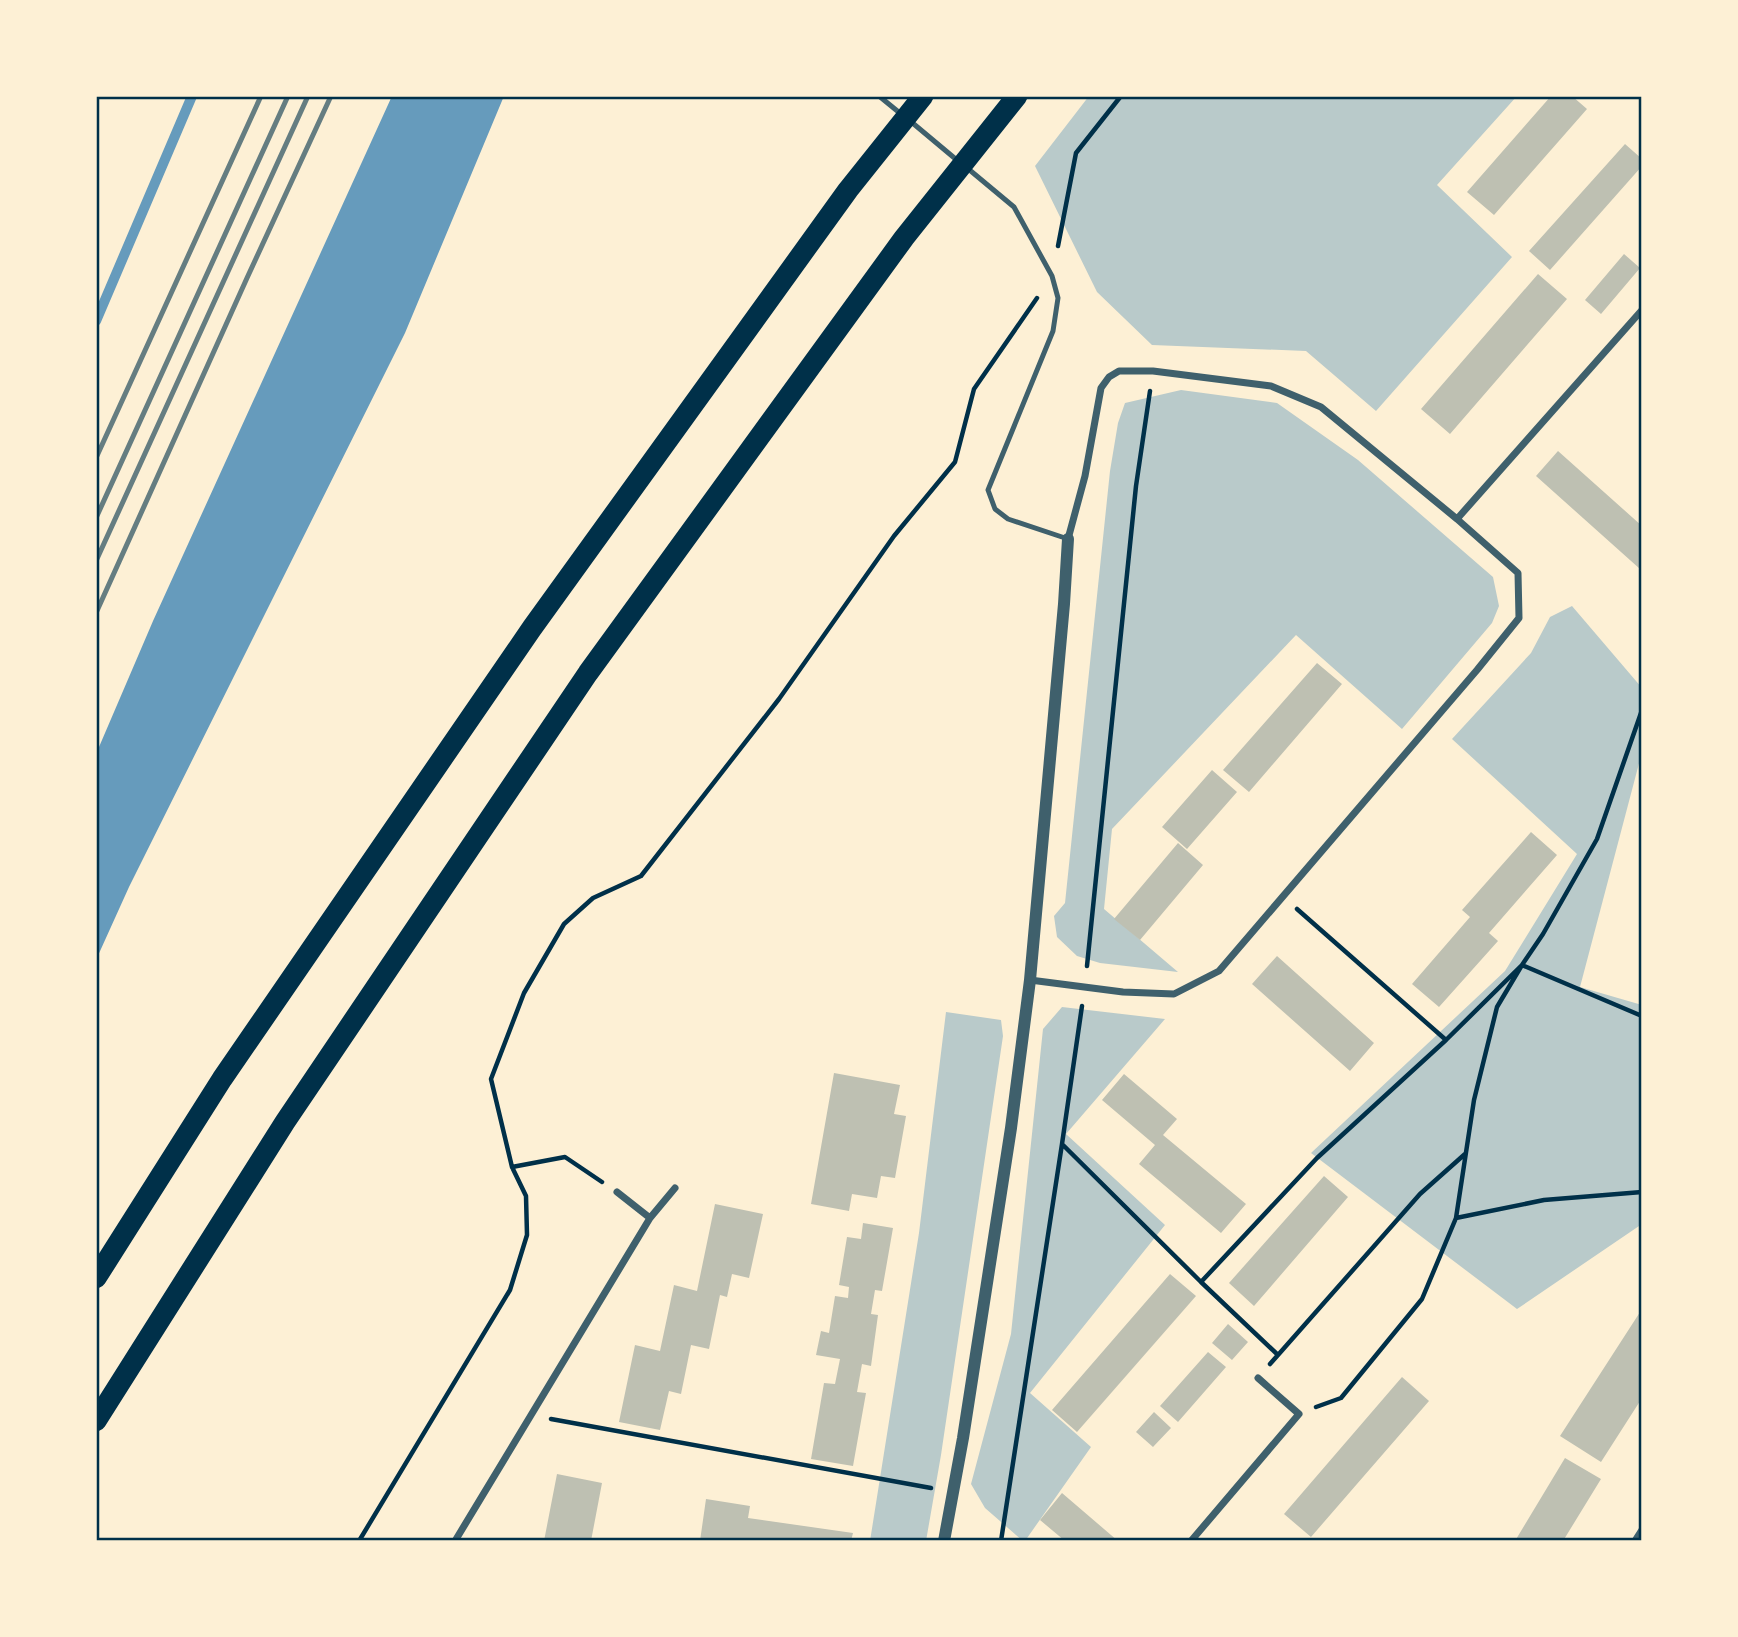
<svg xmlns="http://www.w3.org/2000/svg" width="1738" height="1637" font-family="Arial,sans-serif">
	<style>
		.green { fill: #b9caca }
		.water { fill: #669bbc }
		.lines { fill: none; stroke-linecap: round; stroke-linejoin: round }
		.stream { stroke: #669bbc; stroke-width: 10 }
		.building { fill: #bec0b2 }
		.path { stroke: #003049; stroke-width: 4.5 }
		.service { stroke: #3f606c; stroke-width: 5 }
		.minor { stroke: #3f606c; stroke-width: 7 }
		.tertiary { stroke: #3f606c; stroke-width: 12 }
		.motorway { stroke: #003049; stroke-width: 21 }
		.rail { stroke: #657d81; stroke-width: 5 }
		.neatline { fill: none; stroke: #003049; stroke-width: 2.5 }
	</style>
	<rect width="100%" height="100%" fill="#fdf0d5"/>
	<path class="green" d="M 1089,96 L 1517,96 L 1437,185 L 1512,257 L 1376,411 L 1306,351 L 1152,345 L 1097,292 L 1035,166 Z
		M 1181,390 L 1277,403 L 1358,460 L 1493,577 L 1499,606 L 1492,623 L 1402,729 L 1296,635 L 1112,829 L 1104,909 L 1178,972 L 1100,963 L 1077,956 L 1057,937 L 1054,916 L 1065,903 L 1110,471 L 1118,423 L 1125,403 Z
		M 1572,606 L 1642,688 L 1642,752 L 1580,987 L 1642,1005 L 1642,1224 L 1517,1309 L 1311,1153 L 1505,971 L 1577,854 L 1452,739 L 1531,653 L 1550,617 Z
		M 1062,1007 L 1165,1019 L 1066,1134 L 1165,1225 L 1030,1393 L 1091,1447 L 1025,1541 L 1023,1541 L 985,1508 L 971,1484 L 1011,1334 L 1043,1029 Z
		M 946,1012 L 1001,1020 L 1003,1036 L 941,1455 L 926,1541 L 870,1541 L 919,1233 Z"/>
	<path class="water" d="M 392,96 L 504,96 L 405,333 L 129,887 L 96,960 L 96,754 L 153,621 Z"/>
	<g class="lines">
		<path class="stream" d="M 96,321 L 192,96"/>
	</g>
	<path class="building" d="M 1551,96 L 1572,96 L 1587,109 L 1494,215 L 1467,192 Z
		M 1625,144 L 1642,159 L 1642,166 L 1550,270 L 1529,251 Z
		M 1624,254 L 1640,268 L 1601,314 L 1585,300 Z
		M 1538,274 L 1567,299 L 1450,434 L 1421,409 Z
		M 1558,451 L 1642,526 L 1642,567 L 1640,569 L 1536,476 Z
		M 1317,663 L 1342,684 L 1249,792 L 1223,770 Z
		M 1212,770 L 1237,792 L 1187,849 L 1162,827 Z
		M 1531,832 L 1557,855 L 1489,933 L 1498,941 L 1439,1007 L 1412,984 L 1470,917 L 1462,910 Z
		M 1178,843 L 1203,865 L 1140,940 L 1114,919 Z
		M 1277,956 L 1374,1043 L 1350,1071 L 1252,984 Z
		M 834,1073 L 900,1085 L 894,1114 L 906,1116 L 895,1178 L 881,1176 L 877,1198 L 852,1194 L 849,1211 L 811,1204 Z
		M 1124,1074 L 1177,1119 L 1163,1135 L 1246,1204 L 1221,1233 L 1139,1164 L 1155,1145 L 1102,1100 Z
		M 1324,1176 L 1348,1197 L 1254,1306 L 1229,1283 Z
		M 715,1204 L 763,1214 L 749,1278 L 732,1274 L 727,1297 L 720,1295 L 709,1349 L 691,1345 L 681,1394 L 669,1391 L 660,1430 L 619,1422 L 635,1345 L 660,1351 L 674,1285 L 697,1291 Z
		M 863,1223 L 893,1228 L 882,1291 L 875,1290 L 871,1314 L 878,1315 L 871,1366 L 862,1364 L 857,1392 L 866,1393 L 853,1466 L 811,1459 L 824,1383 L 835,1384 L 840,1359 L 816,1355 L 821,1331 L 829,1333 L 835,1296 L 848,1298 L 849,1287 L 839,1285 L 847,1237 L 861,1239 Z
		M 1170,1274 L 1196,1296 L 1077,1432 L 1052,1410 Z
		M 1642,1309 L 1642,1398 L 1601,1462 L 1560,1436 Z
		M 1228,1324 L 1248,1342 L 1232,1360 L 1212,1343 Z
		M 1208,1352 L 1226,1367 L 1178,1422 L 1160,1406 Z
		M 1402,1377 L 1429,1401 L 1311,1537 L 1284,1514 Z
		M 1154,1412 L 1171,1428 L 1153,1447 L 1136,1432 Z
		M 1565,1458 L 1601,1479 L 1563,1541 L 1515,1541 Z
		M 557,1474 L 602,1483 L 591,1541 L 544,1541 Z
		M 1062,1493 L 1118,1541 L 1065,1541 L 1040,1520 Z
		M 706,1499 L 750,1506 L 748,1518 L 853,1533 L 851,1541 L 700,1541 Z"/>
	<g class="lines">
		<path class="path" d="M 1058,246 L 1076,153 L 1121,96
			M 1297,909 L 1446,1040
			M 1087,966 L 1136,486 L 1150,391
			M 1082,1006 L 1062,1144 L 1201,1282
			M 512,1167 L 565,1157 L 602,1182
			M 1456,1218 L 1544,1200 L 1642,1192
			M 1278,1355 L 1420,1194 L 1465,1154
			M 1270,1364 L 1278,1355 L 1201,1282 L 1317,1158 L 1446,1040 L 1522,965 L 1642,1016
			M 1316,1407 L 1341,1398 L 1422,1299 L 1456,1218 L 1474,1100 L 1497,1007 L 1522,965 L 1543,934 L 1597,839 L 1642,710
			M 551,1419 L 931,1488
			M 359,1541 L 510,1290 L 527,1235 L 526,1196 L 512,1167 L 491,1079 L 524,993 L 564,924 L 593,898 L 641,876 L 779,699 L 894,536 L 955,462 L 974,389 L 1037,298
			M 1001,1541 L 1062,1144"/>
		<path class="service" d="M 879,96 L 901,114
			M 909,120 L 958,161
			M 966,167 L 1014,207 L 1052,276 L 1058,298 L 1053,331 L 988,490 L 995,509 L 1008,519 L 1068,539"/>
		<path class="minor" d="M 1457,519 L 1642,310
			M 1030,980 L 1123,992 L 1174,994 L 1219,971 L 1477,670 L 1519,618 L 1518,573 L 1457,519 L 1321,407 L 1271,386 L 1153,371 L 1119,371 L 1109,377 L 1101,388 L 1085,476 L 1068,539
			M 617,1192 L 650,1218
			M 455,1541 L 650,1218 L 675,1188
			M 1191,1541 L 1299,1414 L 1258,1378
			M 1635,1541 L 1642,1530"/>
		<path class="tertiary" d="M 944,1541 L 963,1438 L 1011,1128 L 1030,980 L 1064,604 L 1068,539"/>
		<path class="motorway" d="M 96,1278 L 222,1079 L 532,628 L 848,190 L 923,96
			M 96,1421 L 285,1122 L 588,673 L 904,238 L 1017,96"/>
		<path class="rail" d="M 96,458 L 261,96
			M 96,518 L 288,96
			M 96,561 L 308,96
			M 96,613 L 247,278 L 331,96"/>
	</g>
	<rect width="1738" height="1637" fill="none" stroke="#fdf0d5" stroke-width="196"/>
	<rect x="98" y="98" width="1542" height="1441" class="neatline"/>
</svg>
